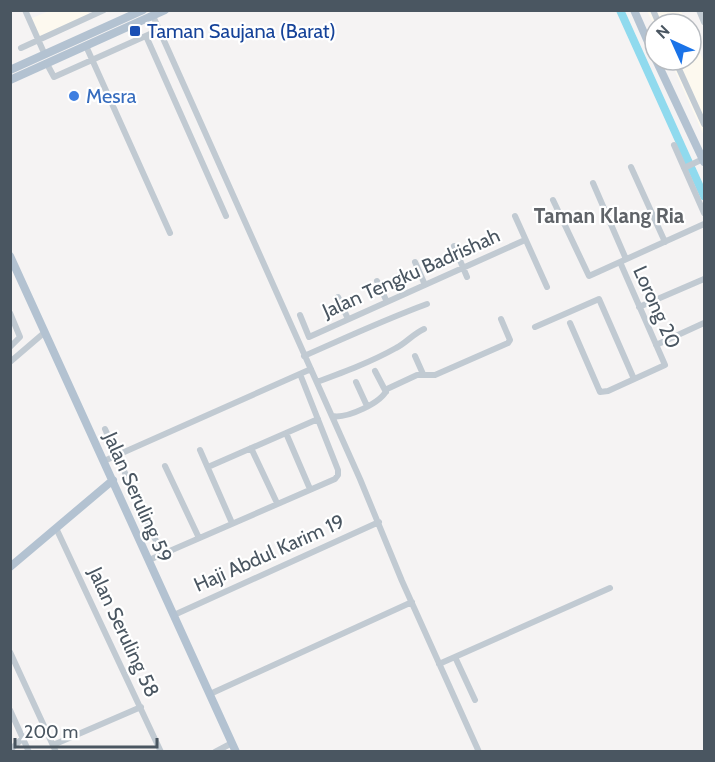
<svg xmlns="http://www.w3.org/2000/svg" width="715" height="762" font-family="Cabin,sans-serif">
	<style>
		.commercial { fill: #fdf9ef }
		.lines { fill: none; stroke-linecap: round; stroke-linejoin: round }
		.river { stroke: #90daee; stroke-width: 8 }
		.minor { stroke: #c1cad2; stroke-width: 6 }
		.major { stroke: #b3c2d1; stroke-width: 8 }
		.transit-dot { fill: #1a4fb4; stroke: #fff; stroke-width: 2 }
		.shop-dot { fill: #3f7fe0; stroke: #fff; stroke-width: 2 }
		.labels { text-anchor: middle; dominant-baseline: central; stroke-width: 4.5; stroke-linejoin: round; paint-order: stroke }
		.transit-label { font-size: 20px; fill: #164399; stroke: #fff; text-anchor: start }
		.shop-label { font-size: 20px; fill: #366cbe; stroke: #fff; text-anchor: start }
		.street-label { font-size: 20px; fill: #4a5661; stroke: #fff }
		.neighbourhood-label { font-size: 21px; font-weight: bold; fill: #5f6368; stroke: #fff }
	</style>
	<rect width="100%" height="100%" fill="#f5f3f3"/>
	<path class="commercial" d="M 49,11 L 88,11 L 89,15 L 39,37 L 30,19 Z
		M 647,11 L 681,11 L 687,24 L 655,24 L 655,27 Z
		M 691,33 L 704,62 L 704,136 L 670,60 L 691,60 Z"/>
	<g class="lines">
		<path class="river" d="M 620,10 L 704,196"/>
		<path class="minor" d="M 25,10 L 45,55
			M 653,10 L 659,24
			M 699,10 L 704,22
			M 153,16 L 360,479 L 402,581 L 479,752
			M 146,36 L 226,216
			M 86,46 L 170,233
			M 21,48 L 104,10
			M 675,60 L 704,124
			M 47,64 L 54,77 L 159,30
			M 674,145 L 704,213
			M 631,167 L 665,242
			M 684,168 L 703,159
			M 593,183 L 626,259
			M 553,200 L 589,276 L 704,224
			M 515,216 L 547,287
			M 454,246 L 467,277
			M 415,262 L 425,285
			M 377,281 L 387,302
			M 338,297 L 348,319
			M 639,307 L 704,279
			M 10,313 L 20,337 L 10,347
			M 300,315 L 309,337 L 525,240
			M 570,323 L 600,392 L 608,391 L 665,365 L 620,262
			M 535,327 L 599,299 L 634,379
			M 656,345 L 704,323
			M 304,356 C 345,338 386,319 427,304
			M 415,356 L 423,374
			M 10,362 L 45,332
			M 375,371 L 386,392
			M 317,382 C 344,372 371,362 396,348 C 406,343 413,334 424,329
			M 356,382 L 367,406
			M 332,416 C 346,419 382,403 387,389 L 417,375 L 435,375 L 508,343 L 510,340 L 501,319
			M 105,429 L 162,554
			M 286,433 L 310,489
			M 251,448 L 277,503
			M 200,450 L 232,523
			M 104,461 L 311,369
			M 165,466 L 199,538
			M 208,467 L 318,419
			M 56,528 L 161,752
			M 149,560 L 335,479 L 338,475 L 338,470 L 300,374
			M 174,615 L 379,522
			M 10,652 L 56,752
			M 455,657 L 475,700
			M 439,664 L 610,588
			M 210,694 L 412,602
			M 10,710 L 29,752
			M 53,745 L 141,707
			M 10,750 L 23,738
			M 215,752 L 232,743"/>
		<path class="major" d="M 634,10 L 655,58
			M 656,60 L 704,162
			M 10,70 L 143,10
			M 10,80 L 165,10
			M 10,256 L 236,752
			M 10,567 L 113,480"/>
	</g>
	<rect class="transit-dot" x="129" y="25" width="12" height="12" rx="3"/>
	<circle class="shop-dot" cx="74" cy="96" r="6"/>
	<g class="labels">
		<g class="transit-label">
			<text x="147" y="31">Taman Saujana (Barat)</text>
		</g>
		<g class="shop-label">
			<text x="86" y="96">Mesra</text>
		</g>
		<g class="street-label">
			<text transform="translate(411 273) rotate(-24)">Jalan Tengku Badrishah</text>
			<text transform="translate(657 307) rotate(66)">Lorong 20</text>
			<text transform="translate(138 497) rotate(66)">Jalan Seruling 59</text>
			<text transform="translate(269 553) rotate(-24)">Haji Abdul Karim 19</text>
			<text transform="translate(124 632) rotate(65)">Jalan Seruling 58</text>
		</g>
		<g class="neighbourhood-label">
			<text x="609" y="215">Taman Klang Ria</text>
		</g>
	</g>
	<rect width="715" height="762" fill="none" stroke="#4a5661" stroke-width="24"/>
	<g transform="translate(673 42) rotate(315)"><circle r="28" fill="#ffffff" stroke="#b7bbc0" stroke-width="1.5"/>
	<path d="M0-4.5L10 22L0 15L-10 22Z" fill="#1a73e8"/>
	<text y="-9" font-size="16" font-weight="bold" text-anchor="middle" fill="#4a5661">N</text>
	</g>
	<path d="M15 738v9h142v-9" fill="none" stroke="#4a5661" stroke-width="3"/>
	<text x="24" y="738" font-size="18" fill="#4a5661" stroke="#ffffff" stroke-width="4.5" paint-order="stroke">200 m</text>
</svg>
